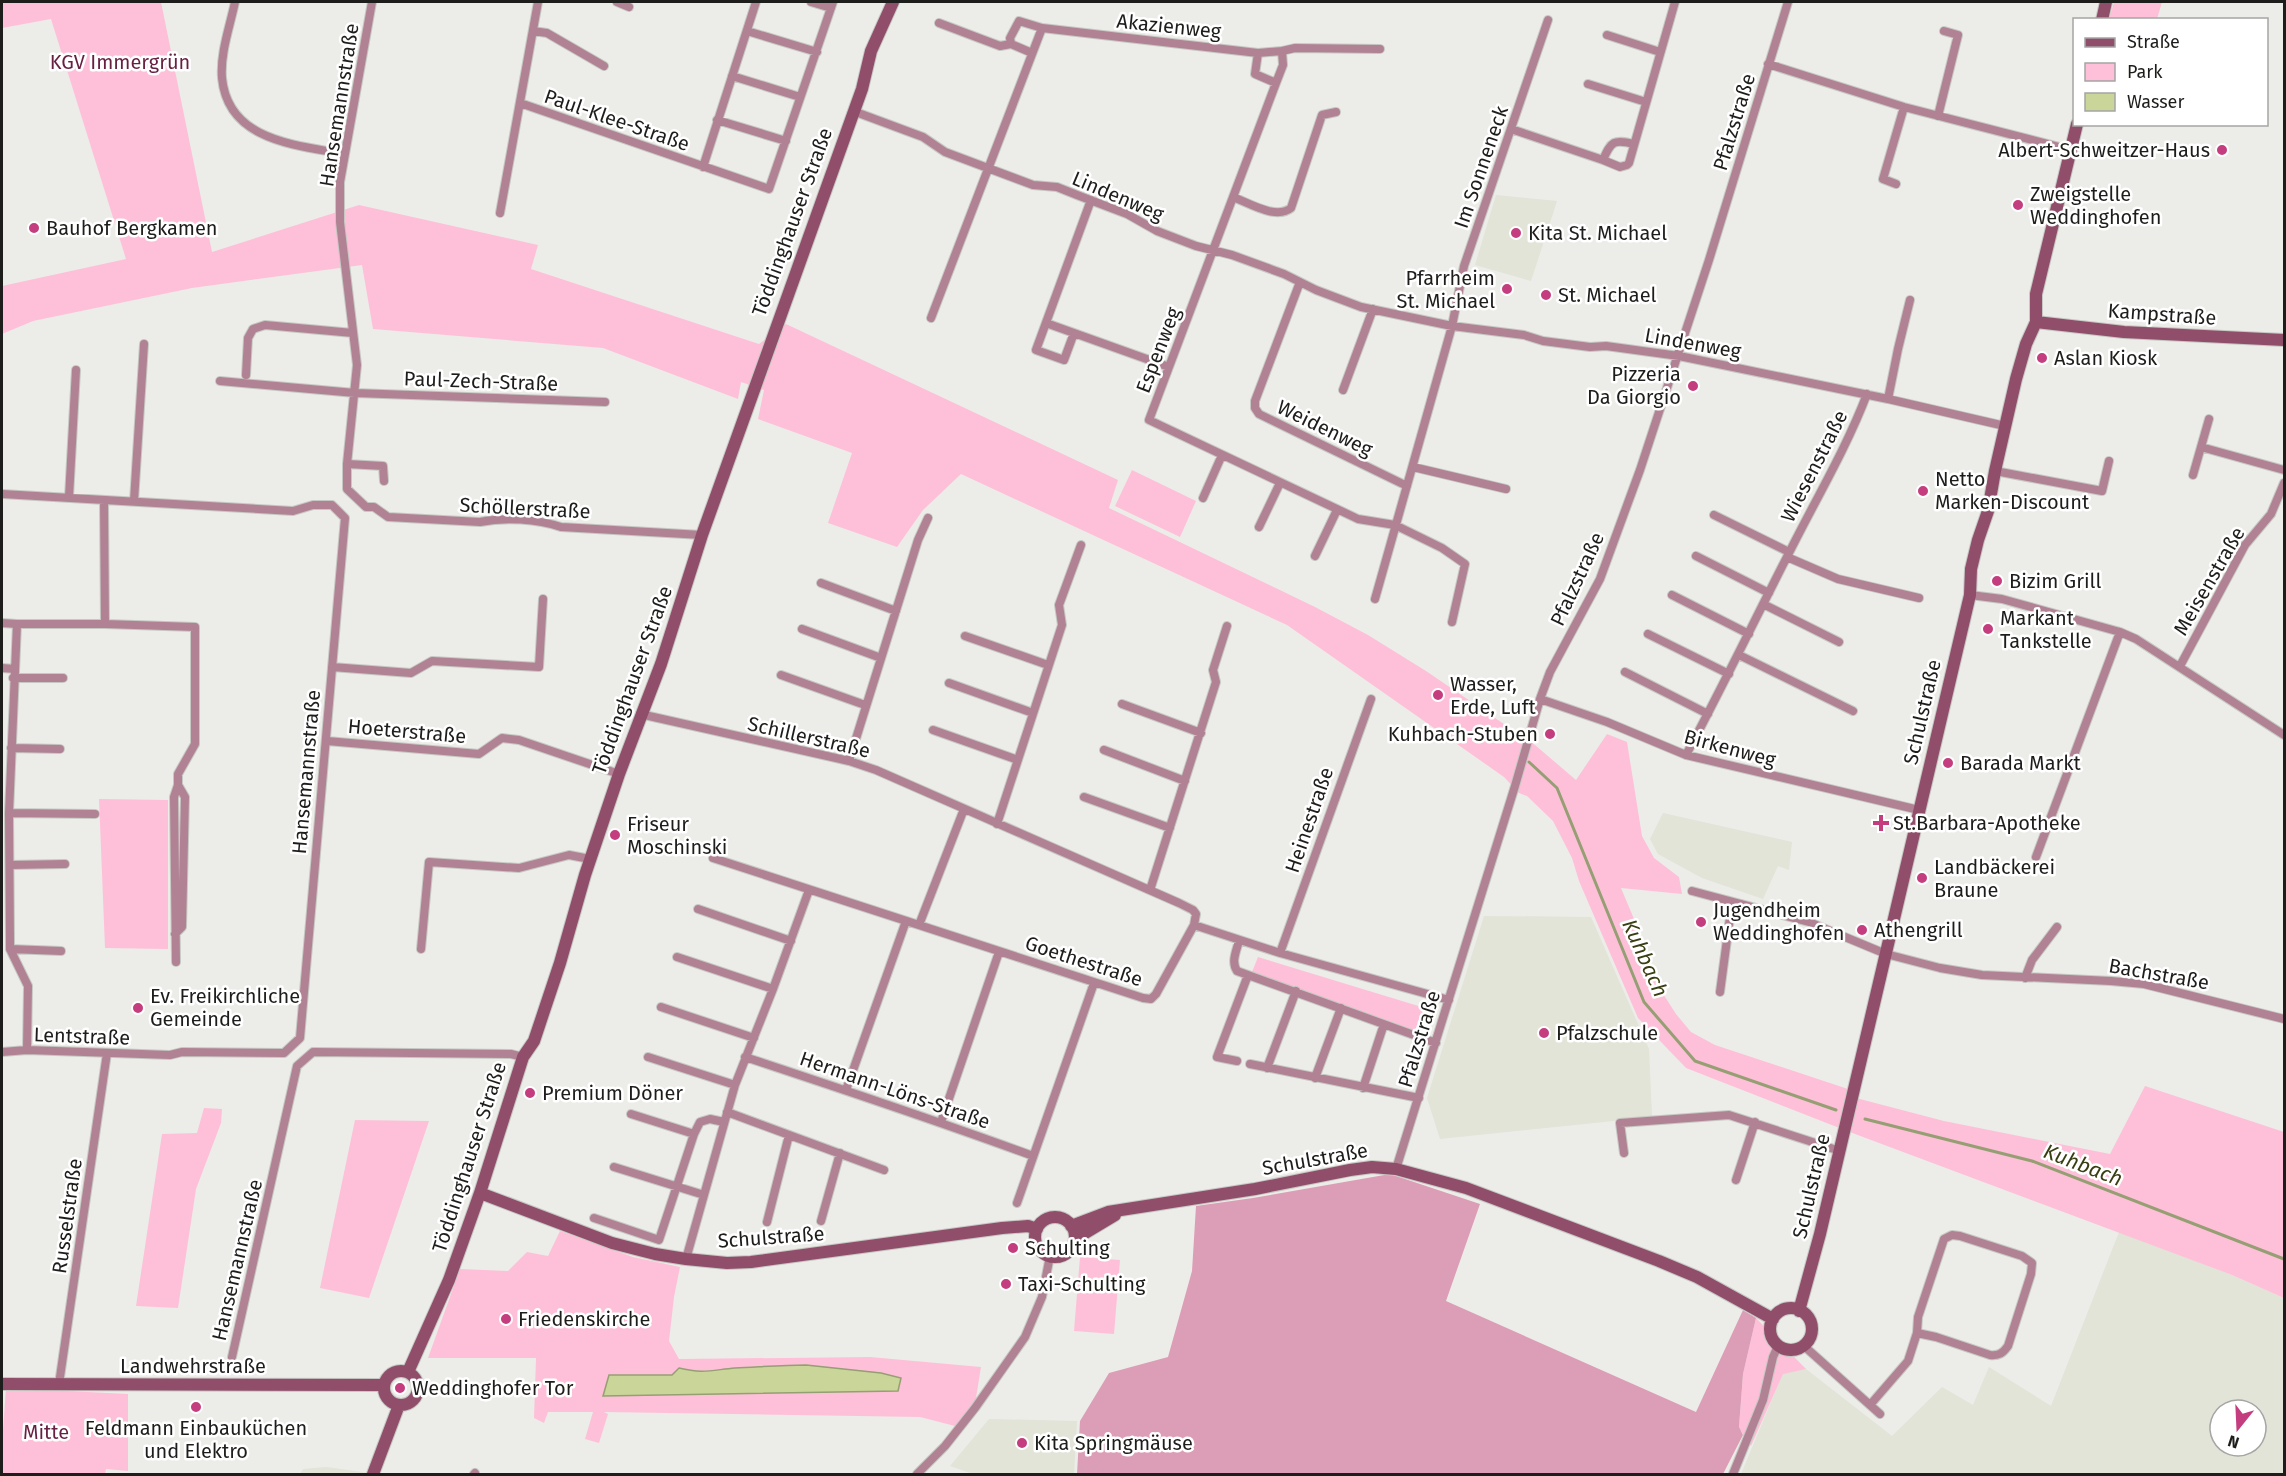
<svg xmlns="http://www.w3.org/2000/svg" width="2286" height="1476" font-family="'Fira Sans',sans-serif">
	<style>
		.built { fill: #e1e4d7; fill-rule: evenodd }
		.green { fill: #fec0d8 }
		.forest { fill: #dc9eb6 }
		.water { fill: #cad599; stroke: #969e73; stroke-width: 1.5 }
		.lines { fill: none; stroke-linecap: round; stroke-linejoin: round }
		.stream { stroke: #969e73; stroke-width: 3 }
		.street-casing { stroke: #c7c8c3; stroke-width: 10 }
		.secondary-casing { stroke: #c7c8c3; stroke-width: 14 }
		.street { stroke: #b18294; stroke-width: 8 }
		.secondary { stroke: #904e6a; stroke-width: 12 }
		.poi-dot { fill: #c33d7f; stroke: #fff; stroke-width: 2 }
		.labels { text-anchor: middle; dominant-baseline: central; stroke-width: 5; stroke-linejoin: round; paint-order: stroke }
		.street-label { font-size: 20px; fill: #1d1d1b; stroke: #fff }
		.park-label { font-size: 20px; fill: #671f42; stroke: #fff }
		.poi-label { font-size: 20px; fill: #1d1d1b; stroke: #fff; text-anchor: start }
		.water-label { font-size: 21px; font-style: italic; fill: #393f12; stroke: #fff }
	</style>
	<rect width="100%" height="100%" fill="#ecede8"/>
	<path class="built" d="M 1496,195 L 1557,201 L 1531,281 L 1475,265 Z
		M 1663,813 L 1792,842 L 1789,870 L 1778,866 L 1763,899 L 1702,878 L 1658,854 L 1650,839 Z
		M 1484,916 L 1591,917 L 1649,1049 L 1652,1117 L 1440,1139 L 1427,1098 Z
		M 2119,1232 L 2232,1275 L 2284,1298 L 2284,1474 L 1741,1474 L 1783,1373 L 1806,1369 L 1892,1436 L 1942,1387 L 1973,1405 L 1989,1367 L 2051,1406 ZM 2220,1410 L 2256,1410 L 2256,1446 L 2220,1446 Z
		M 989,1419 L 1077,1421 L 1074,1474 L 973,1474 L 950,1466 Z
		M 326,1467 L 377,1474 L 300,1474 L 303,1469 Z"/>
	<path class="green" d="M 2,2 L 161,2 L 212,252 L 359,205 L 538,245 L 531,269 L 759,344 L 786,324 L 1118,480 L 1109,508 L 1315,607 L 1368,635 L 1426,671 L 1535,745 L 1576,780 L 1607,734 L 1627,742 L 1642,836 L 1654,858 L 1679,877 L 1682,894 L 1621,888 L 1642,938 L 1660,989 L 1676,1014 L 1691,1032 L 1715,1045 L 1857,1092 L 1856,1098 L 1944,1121 L 2110,1154 L 2145,1086 L 2284,1132 L 2284,1298 L 2232,1275 L 1847,1131 L 1686,1068 L 1638,1018 L 1579,881 L 1572,858 L 1553,821 L 1527,796 L 1519,793 L 1504,777 L 1287,625 L 961,474 L 923,510 L 897,547 L 828,523 L 852,453 L 758,419 L 764,390 L 741,382 L 738,399 L 603,348 L 373,329 L 362,265 L 192,288 L 33,321 L 2,334 L 2,286 L 126,259 L 51,19 L 2,28 Z
		M 2114,2 L 2162,2 L 2157,19 L 2109,19 Z
		M 1132,470 L 1196,501 L 1180,537 L 1115,506 Z
		M 99,799 L 168,800 L 168,949 L 105,948 Z
		M 1258,957 L 1425,1008 L 1417,1031 L 1252,972 Z
		M 204,1108 L 222,1109 L 221,1123 L 196,1189 L 178,1308 L 136,1306 L 162,1134 L 197,1133 Z
		M 355,1120 L 429,1121 L 369,1298 L 320,1288 Z
		M 560,1231 L 633,1257 L 680,1267 L 674,1297 L 669,1341 L 679,1359 L 870,1357 L 981,1367 L 975,1404 L 959,1427 L 920,1417 L 604,1412 L 608,1414 L 599,1443 L 585,1439 L 593,1412 L 548,1412 L 544,1423 L 534,1418 L 536,1358 L 428,1358 L 460,1269 L 508,1271 L 527,1252 L 548,1256 Z
		M 1080,1257 L 1120,1260 L 1114,1334 L 1074,1331 Z
		M 1756,1318 L 1806,1369 L 1783,1374 L 1751,1446 L 1739,1428 L 1743,1374 Z
		M 6,1388 L 128,1394 L 128,1471 L 106,1469 L 105,1474 L 2,1474 L 2,1444 Z"/>
	<path class="forest" d="M 1390,1174 L 1480,1204 L 1446,1301 L 1696,1412 L 1743,1310 L 1756,1318 L 1743,1374 L 1739,1427 L 1743,1435 L 1723,1474 L 1077,1474 L 1080,1421 L 1109,1373 L 1168,1357 L 1192,1271 L 1196,1206 L 1253,1198 Z"/>
	<path class="water" d="M 806,1365 L 881,1373 L 901,1378 L 898,1391 L 603,1396 L 609,1375 L 672,1375 L 679,1368 C 703,1374 712,1370 735,1368 C 759,1367 782,1365 806,1365 Z"/>
	<g class="lines">
		<path class="stream" d="M 1529,762 L 1557,788 L 1644,1002 L 1695,1061 L 1836,1110
			M 1865,1119 L 2032,1161 L 2284,1259"/>
		<g class="street-casing">
			<path id="street" d="M 235,2 C 230,26 220,53 222,78 C 228,141 296,145 344,154
				M 372,2 L 340,182 L 340,222 L 357,365 L 347,464 L 347,489 L 366,507 L 374,507 L 388,517 L 480,522 C 505,517 537,519 561,527 L 702,535
				M 617,2 L 629,7
				M 811,2 L 831,8
				M 939,23 L 1000,46 L 1011,44
				M 1042,28 L 1258,53
				M 533,31 L 547,33 L 604,66
				M 747,31 L 817,52
				M 1607,35 L 1660,52
				M 1282,51 L 1295,48 L 1380,49
				M 1768,64 L 1904,107 L 2071,150
				M 732,76 L 800,97
				M 1276,83 L 1255,74 L 1258,53 L 1282,51 L 1283,65 L 1276,83 L 1149,420 L 1358,519 L 1395,525 L 1442,548 L 1465,564 L 1452,622
				M 1588,84 L 1646,102
				M 520,103 L 769,189 L 833,2
				M 853,111 L 923,137 L 945,152 L 1033,185 L 1057,187 L 1077,195 L 1127,214 L 1157,231 L 1196,246 L 1232,255 L 1284,274 L 1316,290 L 1361,307 L 1452,326 L 1524,335 L 1543,341 L 1590,347 L 1606,346 L 1679,356 L 1888,399 L 2005,426
				M 1938,116 L 1958,35 L 1944,31
				M 717,120 L 786,141
				M 1511,129 L 1603,160
				M 1634,144 C 1614,139 1611,141 1603,160 L 1620,167 L 1627,165 L 1629,163 L 1675,2
				M 703,167 L 756,2
				M 1896,184 L 1883,179 L 1904,107
				M 1233,197 C 1249,203 1276,220 1291,208 L 1322,115 L 1336,112
				M 500,213 L 538,2
				M 1300,282 L 1255,401 L 1255,408 L 1259,414 L 1407,486
				M 931,318 C 968,221 1005,125 1042,28 L 1019,21 L 1010,38 L 1011,44 L 1032,53
				M 1046,323 L 1169,367
				M 1074,333 L 1064,360 L 1036,350 L 1091,200
				M 246,375 L 248,338 L 253,329 L 265,325 L 353,333
				M 220,381 L 355,393 L 605,402
				M 1343,390 L 1373,309
				M 1888,399 L 1898,349 L 1910,300
				M 2201,447 L 2284,470
				M 347,464 L 383,466 L 384,481
				M 1413,467 L 1506,489
				M 1995,471 L 2102,491 L 2109,461
				M 2193,475 L 2209,419
				M 2,494 L 293,511 L 313,505 L 332,505 L 345,518 L 300,1038 L 284,1053 L 182,1052 L 170,1055 L 27,1050 L 2,1052
				M 69,497 L 76,370
				M 1203,498 L 1222,455
				M 134,501 L 144,344
				M 1714,515 L 1789,552
				M 1259,527 L 1280,483
				M 1315,556 L 1337,510
				M 1696,556 L 1769,593
				M 1787,557 L 1838,579 L 1919,598
				M 821,583 L 896,611
				M 1672,595 L 1749,634
				M 1970,595 L 2002,599 L 2120,632 L 2136,639 L 2284,735
				M 1375,599 L 1452,326 L 1464,266 L 1548,20
				M 1763,604 L 1839,642
				M 2,623 L 17,624
				M 105,624 L 195,627 L 195,744 L 178,774 L 178,785 L 174,797 L 176,962
				M 802,629 L 881,658
				M 1648,634 L 1729,674
				M 965,636 L 1048,665
				M 1739,655 L 1853,711
				M 2180,666 L 2245,545 L 2271,514 L 2284,483
				M 332,667 L 411,673 L 432,661 L 539,667 L 543,599
				M 2,668 L 15,669
				M 1625,672 L 1708,714
				M 781,675 L 865,705
				M 13,678 L 63,678
				M 949,683 L 1033,713
				M 1540,699 L 1607,722 L 1686,755 L 1919,810
				M 1122,704 L 1201,733
				M 640,714 L 849,761 L 876,770 L 1179,903 L 1193,910 L 1196,914 L 1194,925
				M 933,730 L 1018,760
				M 327,741 L 479,754 L 502,738 L 519,740 L 619,774
				M 11,748 L 60,749
				M 1104,750 L 1185,781
				M 1686,755 C 1722,688 1755,619 1790,551 C 1816,499 1846,449 1867,394
				M 849,761 L 918,540 L 928,518
				M 1084,797 L 1170,828
				M 9,813 L 95,814
				M 997,824 L 1062,625 L 1059,605 L 1081,545
				M 2036,857 L 2120,632
				M 713,858 L 1143,998 L 1151,999 L 1156,994 L 1194,925 L 1280,953 L 1449,1000
				M 10,865 L 65,864
				M 1150,890 L 1216,682 L 1213,670 L 1227,626
				M 1692,891 L 1809,922 L 1886,954 L 1940,968 L 1982,975 L 2111,981 L 2144,984 L 2284,1019
				M 698,909 L 791,941
				M 919,925 L 964,809
				M 175,934 L 182,927 L 185,797 L 178,785
				M 1239,941 C 1236,952 1231,962 1237,971 L 1436,1043
				M 10,949 L 61,951
				M 421,949 L 429,862 L 519,868 L 569,855 L 590,859
				M 1280,953 L 1371,699
				M 677,957 L 773,989
				M 2025,978 L 2032,960 L 2057,927
				M 1720,992 L 1732,902
				M 661,1007 L 754,1038
				M 27,1050 L 28,986 L 10,949 L 10,941 L 9,813 L 17,624 L 105,624 L 104,500
				M 648,1057 L 735,1085
				M 745,1057 C 842,1089 938,1121 1033,1156
				M 1237,1061 L 1217,1057 L 1248,975
				M 1250,1064 L 1419,1098
				M 1267,1068 L 1296,991
				M 1315,1078 L 1341,1008
				M 1363,1088 L 1384,1024
				M 846,1090 L 906,921
				M 727,1112 L 884,1170
				M 631,1114 L 694,1134
				M 941,1122 L 999,952
				M 1624,1153 L 1620,1123 L 1729,1115 L 1840,1151
				M 614,1167 L 704,1195
				M 1396,1169 L 1515,786 L 1540,699 L 1550,672 L 1600,579 L 1640,470 L 1709,260 L 1788,2
				M 1736,1180 L 1755,1122
				M 1017,1203 L 1094,983
				M 594,1218 L 659,1240 L 694,1134 L 700,1122 L 710,1119 L 724,1122
				M 821,1221 L 840,1153
				M 767,1222 L 789,1135
				M 686,1259 L 735,1085 L 773,989 L 809,890
				M 1804,1346 L 1880,1414
				M 232,1357 L 297,1066 L 313,1052 L 511,1054 L 523,1057
				M 59,1384 L 107,1053
				M 1870,1405 L 1908,1361 L 1917,1333 L 1936,1337 L 1990,1355 C 1999,1356 2003,1353 2008,1346 L 2031,1274 L 2032,1263 L 2022,1256 L 1960,1236 L 1952,1235 L 1944,1239 L 1918,1317 L 1917,1333
				M 474,1474 L 475,1473
				M 917,1474 L 945,1446 L 975,1408 L 1025,1337 L 1042,1297 L 1050,1256
				M 1733,1474 L 1763,1400 L 1773,1357 L 1778,1346"/>
		</g>
		<g class="secondary-casing">
			<path id="secondary" d="M 2102,20 L 2106,2
				M 2036,322 L 2124,332 L 2284,340
				M 480,1193 L 612,1243 L 655,1254 L 686,1259 L 727,1263 L 751,1262 L 1002,1228 L 1028,1226 L 1037,1229
				M1035 1237a20 20 0 1 1 40 0a20 20 0 1 1-40 0Z
				M 1071,1226 L 1108,1212 L 1255,1189 L 1350,1170 L 1372,1167 L 1396,1169 L 1466,1188 L 1659,1261 L 1697,1277 L 1773,1319
				M 1075,1239 L 1115,1215
				M1770 1329a21 21 0 1 1 42 0a21 21 0 1 1-42 0Z
				M 1799,1311 L 1820,1234 L 1970,595 L 1971,569 L 1978,540 L 1988,511 L 1995,471 L 2016,379 L 2026,344 L 2036,322 L 2036,294 L 2077,124
				M384 1388a17 17 0 1 1 34 0a17 17 0 1 1-34 0Z
				M 408,1372 L 449,1280 L 480,1193 L 523,1057 L 534,1041 L 560,963 L 585,875 L 619,774 L 661,664 L 702,535 L 862,89 L 871,51 L 893,2
				M 2,1384 L 384,1385
				M 373,1474 L 399,1405"/>
		</g>
		<use href="#street" class="street"/>
		<use href="#secondary" class="secondary"/>
	</g>
	<g class="poi-dot">
		<circle cx="2222" cy="150" r="6"/>
		<circle cx="2018" cy="205" r="6"/>
		<circle cx="34" cy="228" r="6"/>
		<circle cx="1516" cy="233" r="6"/>
		<circle cx="1507" cy="289" r="6"/>
		<circle cx="1546" cy="295" r="6"/>
		<circle cx="2042" cy="358" r="6"/>
		<circle cx="1693" cy="386" r="6"/>
		<circle cx="1923" cy="491" r="6"/>
		<circle cx="1997" cy="581" r="6"/>
		<circle cx="1988" cy="629" r="6"/>
		<circle cx="1438" cy="695" r="6"/>
		<circle cx="1550" cy="734" r="6"/>
		<circle cx="1948" cy="763" r="6"/>
		<path d="M1878 814h6v6h6v6h-6v6h-6v-6h-6v-6h6z"/>
		<circle cx="615" cy="835" r="6"/>
		<circle cx="1922" cy="878" r="6"/>
		<circle cx="1701" cy="922" r="6"/>
		<circle cx="1862" cy="930" r="6"/>
		<circle cx="138" cy="1008" r="6"/>
		<circle cx="1544" cy="1033" r="6"/>
		<circle cx="530" cy="1093" r="6"/>
		<circle cx="1013" cy="1248" r="6"/>
		<circle cx="1006" cy="1284" r="6"/>
		<circle cx="506" cy="1319" r="6"/>
		<circle cx="400" cy="1388" r="6"/>
		<circle cx="196" cy="1407" r="6"/>
		<circle cx="1022" cy="1443" r="6"/>
	</g>
	<g class="labels">
		<g class="street-label">
			<text transform="translate(1169 26) rotate(6)">Akazienweg</text>
			<text transform="translate(339 105) rotate(-81)">Hansemannstraße</text>
			<text transform="translate(617 120) rotate(19)">Paul-Klee-Straße</text>
			<text transform="translate(1734 122) rotate(-73)">Pfalzstraße</text>
			<text transform="translate(1481 167) rotate(-71)">Im Sonneneck</text>
			<text transform="translate(1118 196) rotate(23)">Lindenweg</text>
			<text transform="translate(792 222) rotate(-70)">Töddinghauser Straße</text>
			<text transform="translate(2162 314) rotate(4)">Kampstraße</text>
			<text transform="translate(1693 343) rotate(10)">Lindenweg</text>
			<text transform="translate(1158 350) rotate(-69)">Espenweg</text>
			<text transform="translate(481 381) rotate(2)">Paul-Zech-Straße</text>
			<text transform="translate(1325 428) rotate(26)">Weidenweg</text>
			<text transform="translate(1814 466) rotate(-63)">Wiesenstraße</text>
			<text transform="translate(525 508) rotate(3)">Schöllerstraße</text>
			<text transform="translate(1577 579) rotate(-65)">Pfalzstraße</text>
			<text transform="translate(2209 581) rotate(-60)">Meisenstraße</text>
			<text transform="translate(632 680) rotate(-70)">Töddinghauser Straße</text>
			<text transform="translate(1922 712) rotate(-77)">Schulstraße</text>
			<text transform="translate(407 731) rotate(5)">Hoeterstraße</text>
			<text transform="translate(809 737) rotate(13)">Schillerstraße</text>
			<text transform="translate(1730 748) rotate(15)">Birkenweg</text>
			<text transform="translate(306 772) rotate(-85)">Hansemannstraße</text>
			<text transform="translate(1309 820) rotate(-71)">Heinestraße</text>
			<text transform="translate(1084 961) rotate(18)">Goethestraße</text>
			<text transform="translate(2159 974) rotate(10)">Bachstraße</text>
			<text transform="translate(82 1036) rotate(2)">Lentstraße</text>
			<text transform="translate(1419 1039) rotate(-73)">Pfalzstraße</text>
			<text transform="translate(895 1090) rotate(19)">Hermann-Löns-Straße</text>
			<text transform="translate(469 1157) rotate(-72)">Töddinghauser Straße</text>
			<text transform="translate(1315 1159) rotate(-10)">Schulstraße</text>
			<text transform="translate(1811 1186) rotate(-77)">Schulstraße</text>
			<text transform="translate(67 1216) rotate(-82)">Russelstraße</text>
			<text transform="translate(771 1237) rotate(-4)">Schulstraße</text>
			<text transform="translate(237 1260) rotate(-77)">Hansemannstraße</text>
			<text x="193" y="1366">Landwehrstraße</text>
		</g>
		<g class="park-label">
			<text x="120" y="62">KGV Immergrün</text>
			<text x="46" y="1432">Mitte</text>
		</g>
		<g class="poi-label">
			<text x="2210" y="150" text-anchor="end">Albert-Schweitzer-Haus</text>
			<text x="2030" y="194">Zweigstelle<tspan x="2030" dy="23">Weddinghofen</tspan></text>
			<text x="46" y="228">Bauhof Bergkamen</text>
			<text x="1528" y="233">Kita St. Michael</text>
			<text x="1495" y="278" text-anchor="end">Pfarrheim<tspan x="1495" dy="23">St. Michael</tspan></text>
			<text x="1558" y="295">St. Michael</text>
			<text x="2054" y="358">Aslan Kiosk</text>
			<text x="1681" y="374" text-anchor="end">Pizzeria<tspan x="1681" dy="23">Da Giorgio</tspan></text>
			<text x="1935" y="479">Netto<tspan x="1935" dy="23">Marken-Discount</tspan></text>
			<text x="2009" y="581">Bizim Grill</text>
			<text x="2000" y="618">Markant<tspan x="2000" dy="23">Tankstelle</tspan></text>
			<text x="1450" y="684">Wasser,<tspan x="1450" dy="23">Erde, Luft</tspan></text>
			<text x="1538" y="734" text-anchor="end">Kuhbach-Stuben</text>
			<text x="1960" y="763">Barada Markt</text>
			<text x="1893" y="823">St.Barbara-Apotheke</text>
			<text x="627" y="824">Friseur<tspan x="627" dy="23">Moschinski</tspan></text>
			<text x="1934" y="867">Landbäckerei<tspan x="1934" dy="23">Braune</tspan></text>
			<text x="1713" y="910">Jugendheim<tspan x="1713" dy="23">Weddinghofen</tspan></text>
			<text x="1874" y="930">Athengrill</text>
			<text x="150" y="996">Ev. Freikirchliche<tspan x="150" dy="23">Gemeinde</tspan></text>
			<text x="1556" y="1033">Pfalzschule</text>
			<text x="542" y="1093">Premium Döner</text>
			<text x="1025" y="1248">Schulting</text>
			<text x="1018" y="1284">Taxi-Schulting</text>
			<text x="518" y="1319">Friedenskirche</text>
			<text x="412" y="1388">Weddinghofer Tor</text>
			<text x="196" y="1428" text-anchor="middle">Feldmann Einbauküchen<tspan x="196" dy="23">und Elektro</tspan></text>
			<text x="1034" y="1443">Kita Springmäuse</text>
		</g>
		<g class="water-label">
			<text transform="translate(1645 958) rotate(66)">Kuhbach</text>
			<text transform="translate(2083 1165) rotate(21)">Kuhbach</text>
		</g>
	</g>
	<rect width="2286" height="1476" fill="none" stroke="#1d1d1b" stroke-width="6"/>
	<rect x="2073" y="18" width="195" height="108" fill="#ffffff" stroke="#a5a5a4" stroke-width="1.5"/>
	<rect x="2085" y="38" width="30" height="9" fill="#904e6a" stroke="#a5a5a4" stroke-width="1.5"/>
	<text x="2127" y="48" font-size="18" fill="#1d1d1b">Straße</text>
	<rect x="2085" y="63" width="30" height="18" fill="#fec0d8" stroke="#a5a5a4" stroke-width="1.5"/>
	<text x="2127" y="78" font-size="18" fill="#1d1d1b">Park</text>
	<rect x="2085" y="93" width="30" height="18" fill="#cad599" stroke="#a5a5a4" stroke-width="1.5"/>
	<text x="2127" y="108" font-size="18" fill="#1d1d1b">Wasser</text>
	<g transform="translate(2238 1428) rotate(198)"><circle r="28" fill="#ffffff" stroke="#a5a5a4" stroke-width="1.5"/>
	<path d="M0-4.5L10 22L0 15L-10 22Z" fill="#c33d7f"/>
	<text y="-9" font-size="16" font-weight="bold" text-anchor="middle" fill="#1d1d1b">N</text>
	</g>
</svg>
